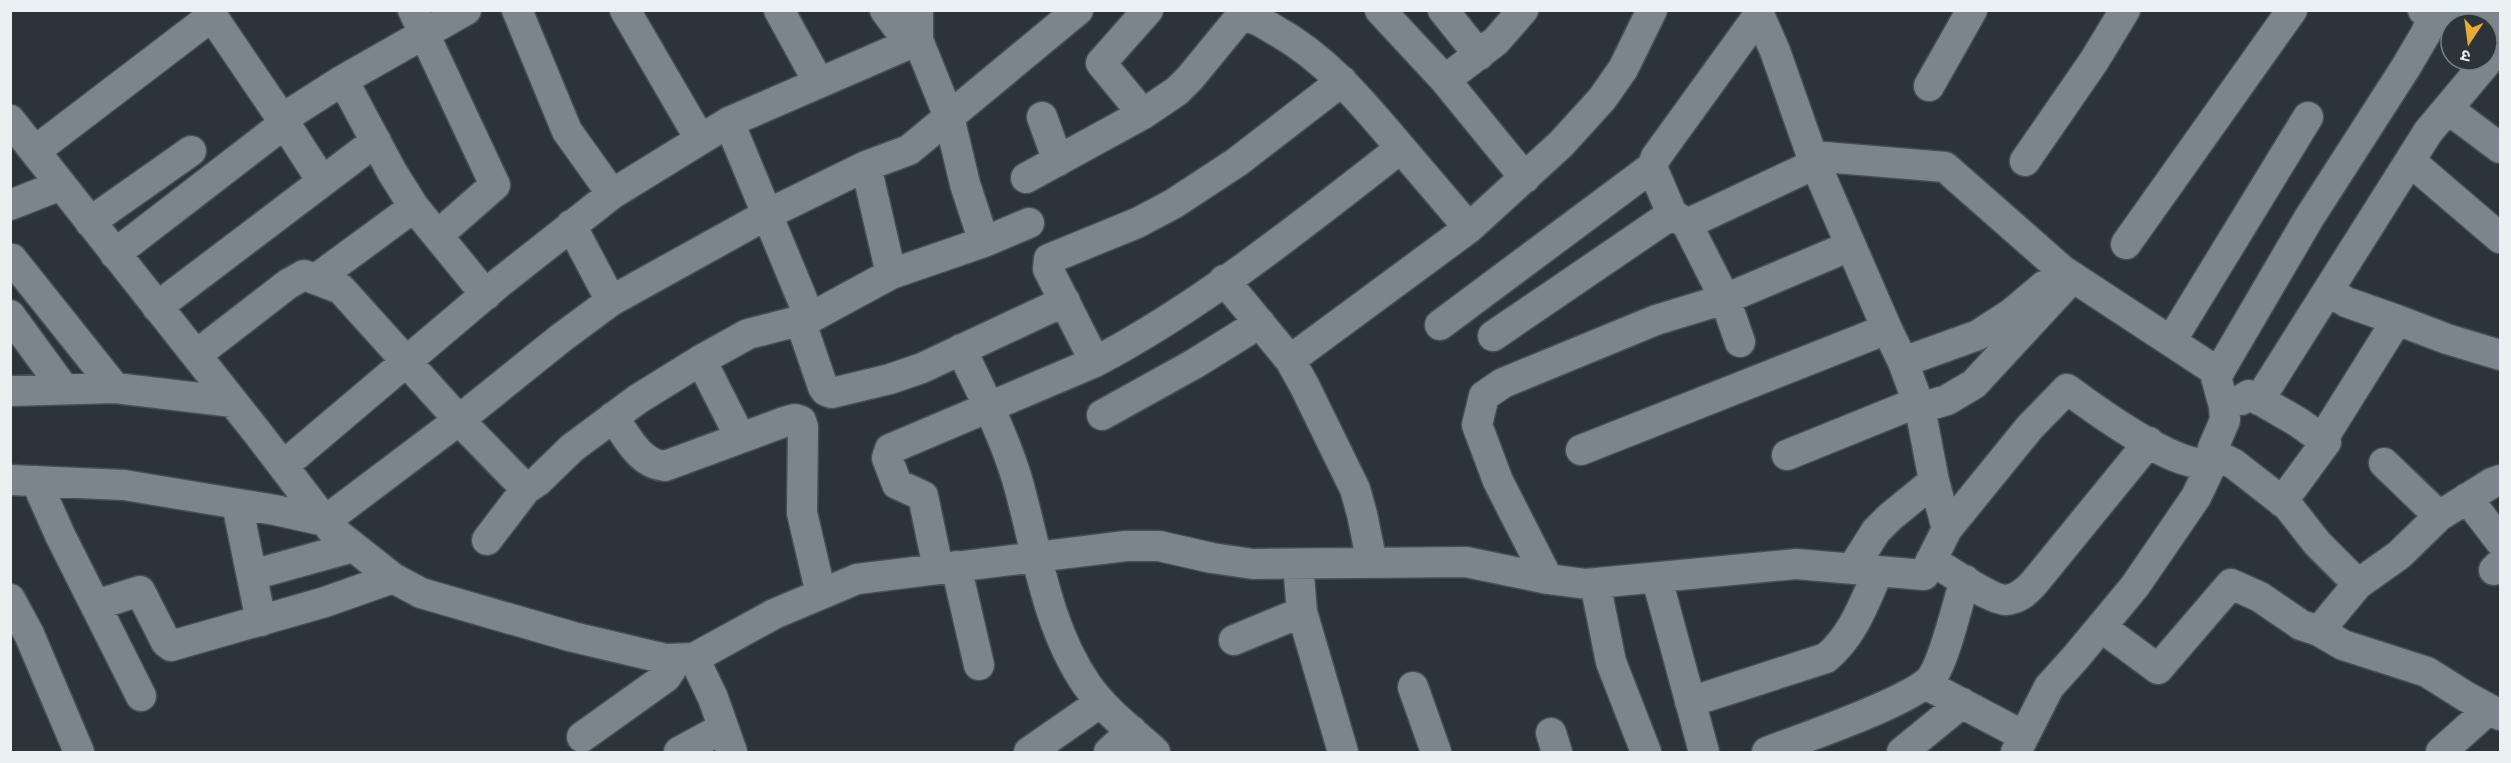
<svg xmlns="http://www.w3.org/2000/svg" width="2511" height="763" font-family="'Sofia Sans Condensed','Noto Sans Devanagari',sans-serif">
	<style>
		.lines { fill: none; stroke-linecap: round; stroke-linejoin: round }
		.minor-casing { stroke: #464f53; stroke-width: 33 }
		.minor { stroke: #7a868b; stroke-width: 30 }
	</style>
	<rect width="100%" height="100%" fill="#2a3439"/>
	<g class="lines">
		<g class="minor-casing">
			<path id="minor" d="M 208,10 L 282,119 L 343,80 L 466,10
				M 413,10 L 495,185 L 438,235
				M 517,10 L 567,131 L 612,194 L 729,122
				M 625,10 L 700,139
				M 779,10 L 819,83
				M 885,10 L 910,44
				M 1380,10 L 1445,80 L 1525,178
				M 1443,10 L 1479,55
				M 1757,10 L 1775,51 L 1812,156 L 1887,329 L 1903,362 L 1920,408 L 1934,481 L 1947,529
				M 2423,10 L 2500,26
				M 918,40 L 949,117 L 965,184 L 984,242
				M 343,80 L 392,172 L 414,207 L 486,295
				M 1445,80 L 1496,41 L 1523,10
				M 1929,86 L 1972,10
				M 2448,109 L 2500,148
				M 1143,114 L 1101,63 L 1148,10
				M 1042,117 L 1058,161
				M 282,119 L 322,181
				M 10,120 L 260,436 L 331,529 L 393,578 L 421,593 L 573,637 L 666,659 L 694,658 L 774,614 L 857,579 L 1126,546 L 1159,546 L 1212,558 L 1253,564 L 1466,562 L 1548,579 L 1586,584 L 1796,564 L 1924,575 L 1947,529 L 2030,427 L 2067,389 C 2090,406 2177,470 2205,462 C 2208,462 2213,457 2216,455
				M 35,151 L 212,16
				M 1812,156 L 1945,167 L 2062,270 L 2219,373
				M 2025,161 L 2094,61 L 2125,10
				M 2410,161 L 2500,238
				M 866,166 L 891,274
				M 1026,178 L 1143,114 L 1177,91 L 1190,78 L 1236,22 C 1249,12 1261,22 1273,29 C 1326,58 1362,102 1400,147 C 1423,174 1446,201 1469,228
				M 10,205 L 61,185
				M 90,222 L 191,151
				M 1687,224 L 1815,164
				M 571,225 L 611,301
				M 2126,244 L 2292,10
				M 115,254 L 285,123
				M 12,259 L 115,388
				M 316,279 L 414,207
				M 1224,280 L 1290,360 L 1304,385 L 1355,489 L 1362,514 L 1372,563
				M 157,307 L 376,141
				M 10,315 L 64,389
				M 810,318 L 729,122 L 918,40 L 918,10
				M 800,320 L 823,387 L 826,391 L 832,393 L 890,379 L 922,368 L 1065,301
				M 2397,320 L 2447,339 L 2500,355
				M 1440,325 L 1652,167
				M 1493,336 L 1672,214
				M 2171,341 L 2308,117
				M 1740,342 L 1725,299 L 1687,224 L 1672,214 L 1652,167 L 1656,157 L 1758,16
				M 961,349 C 981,391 1003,433 1017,479 C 1037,548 1045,624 1087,685 C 1105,711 1132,731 1155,752
				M 196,355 L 288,284 L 304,275 L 341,289 L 459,420 L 526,489
				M 701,360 L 740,437
				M 1290,360 L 1469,228 L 1561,144 L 1602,99 L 1623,69 L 1652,10
				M 1095,362 L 1048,269 L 1049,259 L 1137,223 L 1173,204 L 1237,162 L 1342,81
				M 1903,362 L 1978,335 L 2012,313 L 2044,286
				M 10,391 L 115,388 L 233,402
				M 2241,400 L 2249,395 L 2253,396 L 2298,422 L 2326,442 L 2282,502
				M 2259,400 L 2428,132 L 2500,46
				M 1920,408 L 1947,400 L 1974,384 L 2073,277
				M 1102,415 L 1194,364 L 1260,323
				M 613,417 C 627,436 639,464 665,466 L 784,422 L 795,419 L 801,421 L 803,427 L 802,513 L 821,594
				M 2322,440 L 2397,320 L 2346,302 L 2329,291
				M 1581,450 L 1887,329
				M 1787,455 L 1918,402
				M 2384,463 L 2439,516
				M 283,466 L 499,283 L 612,194
				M 10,480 L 124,485 L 275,510 L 325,521 L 459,420 L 561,338 L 611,301 L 768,214 L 866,166 L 909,150 L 1078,10
				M 36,481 L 60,535 L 141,696
				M 2467,498 L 2500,541
				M 237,504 L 261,621
				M 487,540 L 526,489 L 538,481 L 572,448 L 638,399 L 701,360 L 748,334 L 810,318 L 891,274 L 984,242 L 1029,223
				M 1931,560 C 1946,569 1991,600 2006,600 C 2018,599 2026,592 2034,583 L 2149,442
				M 1298,564 L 1302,612 L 1343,752
				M 956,566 L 979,665
				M 938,568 L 923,496 L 897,484 L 887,458 L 890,449 L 1095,362 C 1203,305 1305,223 1401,148
				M 1852,569 L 1876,531 L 1890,517 L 1934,481
				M 2494,570 L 2500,564
				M 252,575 L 353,547
				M 1548,579 L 1498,481 L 1477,425 L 1484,396 L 1503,383 L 1656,320 L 1725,299 L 1850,246
				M 1657,579 L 1704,752
				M 1595,583 L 1611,662 L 1646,752
				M 2358,584 L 2317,543 L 2288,506 L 2234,464 L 2216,455 L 2213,448 L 2225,420 L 2224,406 L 2216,377 L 2309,218 L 2406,67 L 2426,33 L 2434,13
				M 10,599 L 29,634 L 79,752
				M 96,605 L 140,591 L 166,642 L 171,646 L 325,602 L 393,578
				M 2101,627 L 2158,669 L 2231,584 L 2260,597 L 2301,625 L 2319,631 L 2343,645 L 2427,672 L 2465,696 L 2500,715
				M 2319,631 L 2358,584 L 2399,555 L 2439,516 L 2492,483 L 2500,480
				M 1234,640 L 1302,612
				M 694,658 L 713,698 L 732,752
				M 1925,684 L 2024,736
				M 1413,687 L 1436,752
				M 1690,702 L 1826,658 C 1853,636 1864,603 1878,572
				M 1551,733 L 1557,752
				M 582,737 L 666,677 L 678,659
				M 679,752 L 723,728
				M 1029,752 L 1101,702
				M 1109,752 L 1132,731
				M 1767,752 C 1800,739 1917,700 1933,676 C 1946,655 1957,605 1965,580
				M 1902,752 L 1962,703
				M 2016,752 L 2049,687 L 2076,657 L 2135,586 L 2196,497 L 2216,455
				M 2441,752 L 2489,709"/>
		</g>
		<use href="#minor" class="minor"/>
	</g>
	<rect width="2511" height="763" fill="none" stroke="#eaf1f3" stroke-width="24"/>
	<g transform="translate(2469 42) rotate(193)"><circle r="28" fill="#2a3439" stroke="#778083" stroke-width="1.5"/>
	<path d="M0-4.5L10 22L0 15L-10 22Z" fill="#eaaa38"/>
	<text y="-9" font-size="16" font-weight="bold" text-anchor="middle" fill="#eaf1f3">उ</text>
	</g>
</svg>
